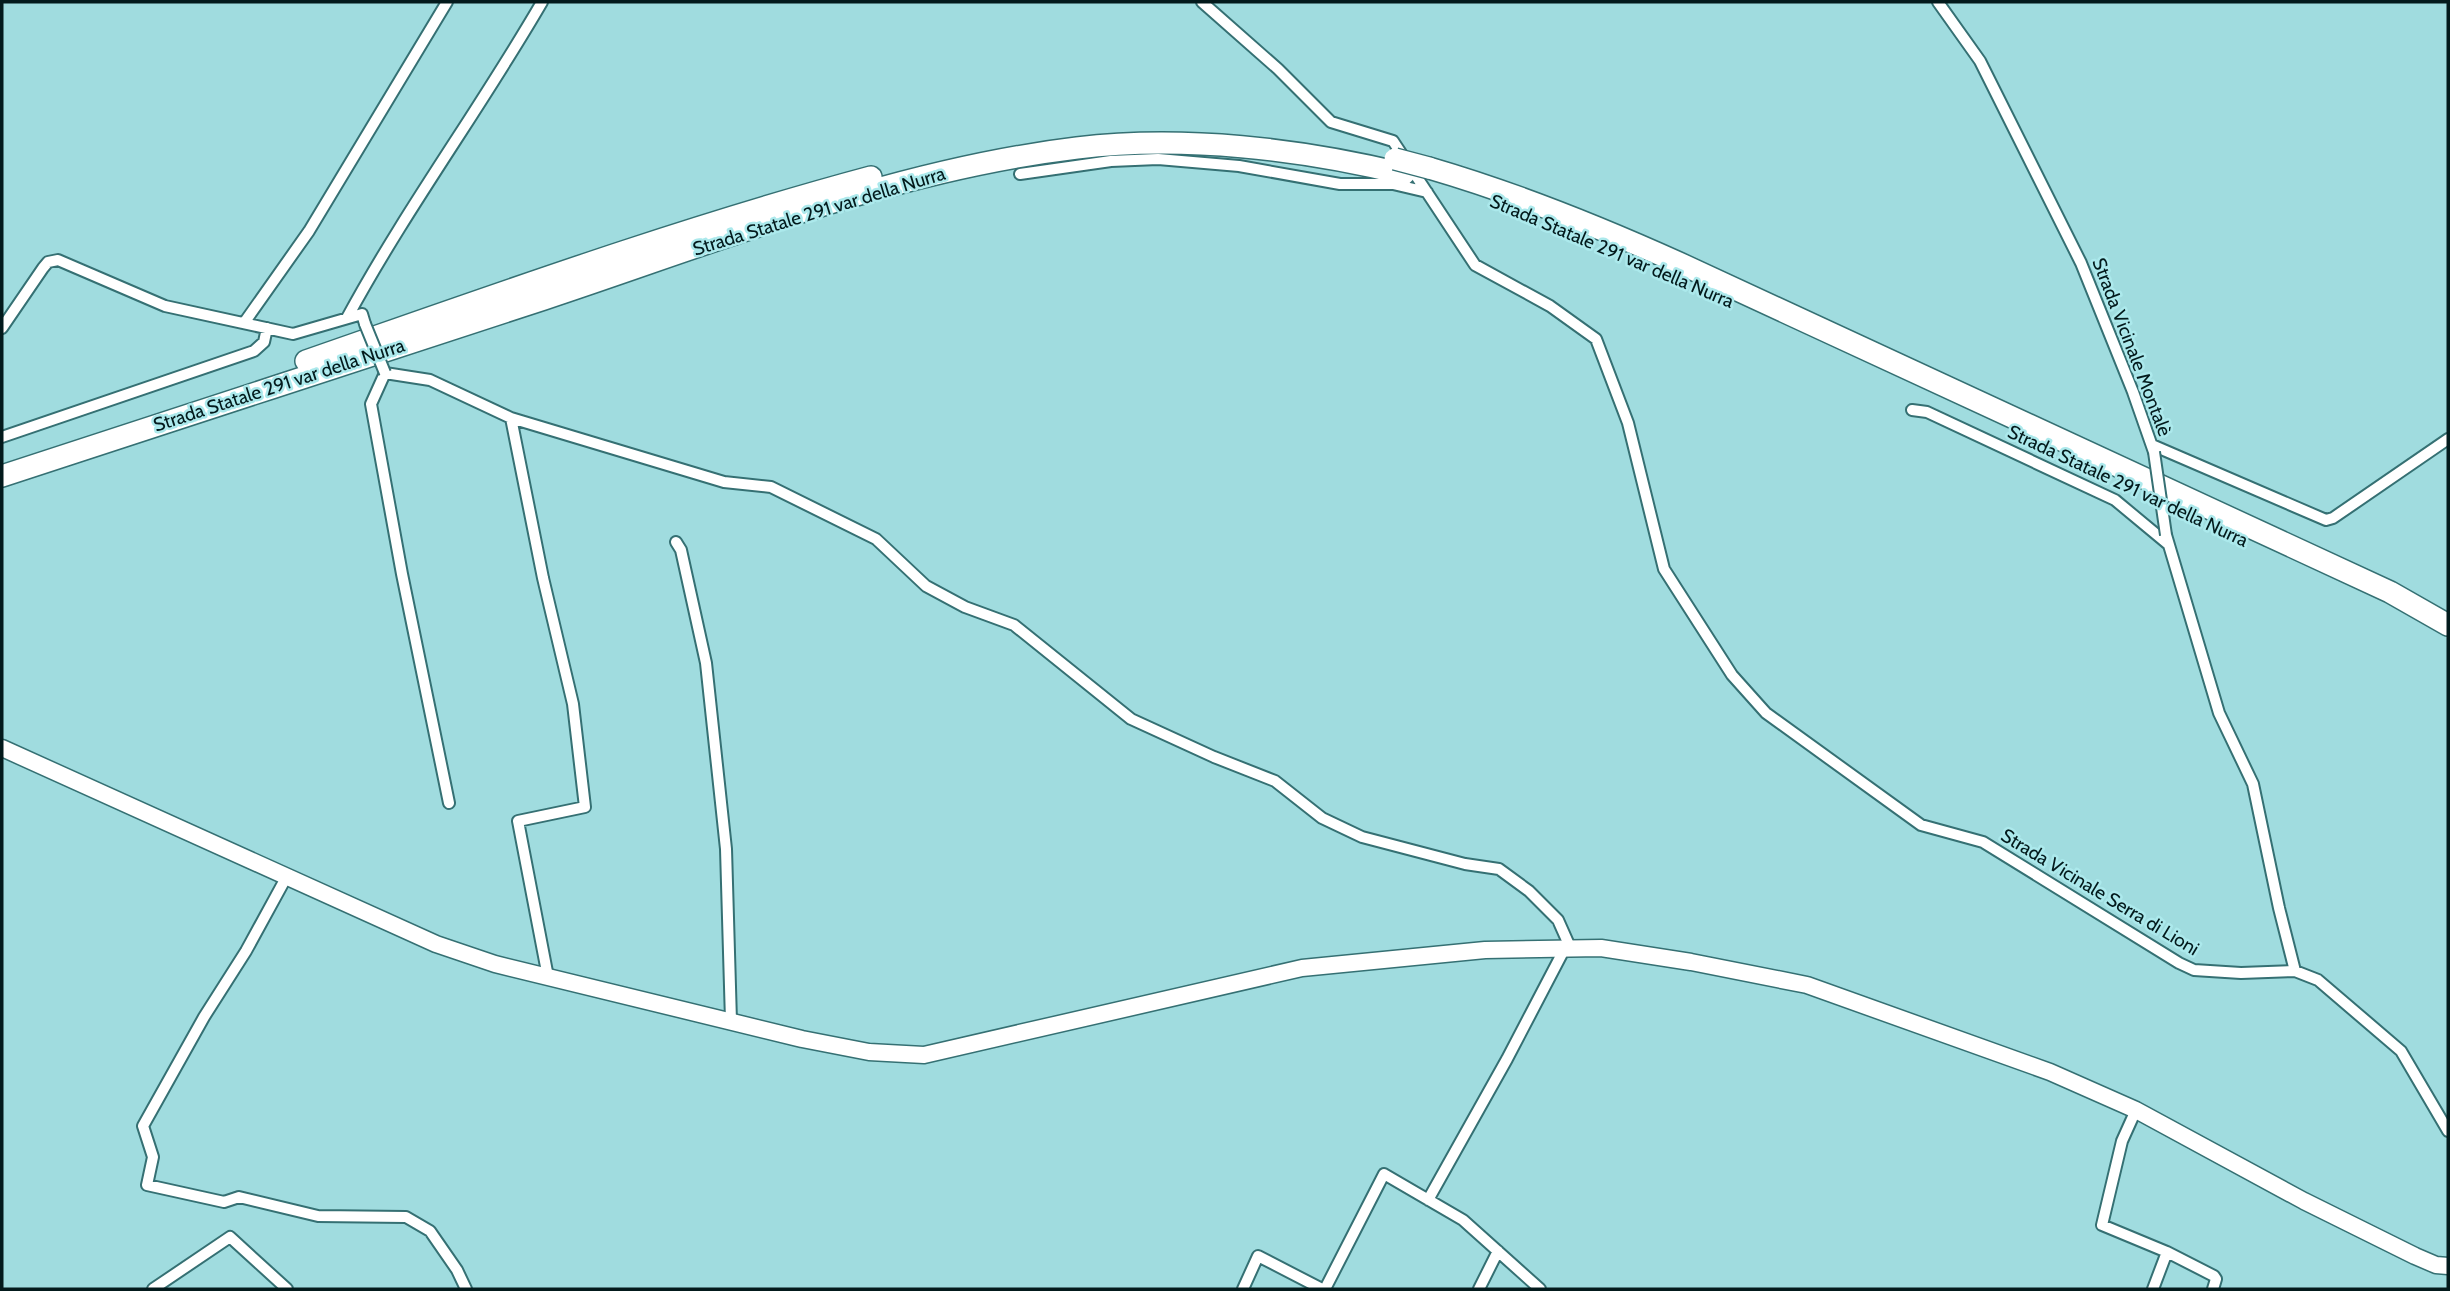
<svg xmlns="http://www.w3.org/2000/svg" width="2450" height="1291" font-family="Cabin,sans-serif">
	<style>
		.lines { fill: none; stroke-linecap: round; stroke-linejoin: round }
		.street-casing { stroke: #357073; stroke-width: 14 }
		.secondary-casing { stroke: #357073; stroke-width: 19 }
		.highway-casing { stroke: #357073; stroke-width: 24 }
		.street { stroke: #fff; stroke-width: 10 }
		.secondary { stroke: #fff; stroke-width: 16 }
		.highway { stroke: #fff; stroke-width: 21 }
		.street-bridge-casing { stroke: #357073; stroke-width: 14; stroke-linecap: butt }
		.highway-bridge-casing { stroke: #357073; stroke-width: 24; stroke-linecap: butt }
		.street-bridge { stroke: #fff; stroke-width: 10 }
		.highway-bridge { stroke: #fff; stroke-width: 21 }
		.labels { text-anchor: middle; dominant-baseline: central; stroke-width: 5; stroke-linejoin: round; paint-order: stroke }
		.street-label { font-size: 19px; fill: #031a1c; stroke: #ace9ec }
	</style>
	<rect width="100%" height="100%" fill="#a0dcdf"/>
	<g class="lines">
		<g class="street-casing">
			<path id="street" d="M 1202,2 L 1278,69 L 1331,122 L 1393,141 L 1475,265 L 1550,306 L 1596,339 L 1628,423 L 1664,569 L 1732,675 L 1766,713 L 1921,825 L 1983,842 L 2179,963 L 2194,970 L 2241,973 L 2295,971 L 2318,980 L 2401,1051 L 2448,1131
				M 1938,2 L 1980,61 L 2081,263 L 2133,392 L 2154,452
				M 1020,174 L 1111,161 L 1158,159 L 1239,166 L 1340,184 L 1393,184 L 1427,192
				M 347,318 C 406,209 480,109 542,2
				M 244,323 L 309,231 L 447,2
				M 2,328 L 43,268 L 48,262 L 58,260 L 165,306 L 293,334 L 362,314 L 365,324
				M 1912,410 L 1927,412 L 2115,500 L 2168,544
				M 511,418 L 543,578 L 573,704 L 585,807 L 518,821 L 548,977
				M 2,437 L 254,351 L 264,342 L 267,328
				M 2152,445 L 2326,520 L 2333,518 L 2448,439
				M 2166,535 L 2219,713 L 2253,784 L 2279,908 L 2295,971
				M 676,542 L 681,550 L 706,663 L 726,849 L 731,1021
				M 449,803 L 402,574 L 371,404 L 385,373 L 430,380 L 511,418 L 724,482 L 771,487 L 876,539 L 926,586 L 965,607 L 1014,625 L 1131,719 L 1214,757 L 1275,781 L 1322,818 L 1362,837 L 1465,864 L 1499,869 L 1529,891 L 1558,920 L 1570,947
				M 287,876 L 246,951 L 204,1017 L 143,1126 L 153,1157 L 147,1185 L 224,1202 L 239,1197 L 318,1216 L 406,1217 L 430,1231 L 457,1270 L 466,1289
				M 2136,1110 L 2122,1141 L 2102,1225 L 2167,1252 L 2214,1276 L 2216,1279 L 2213,1289
				M 1428,1200 L 1507,1059 L 1565,948
				M 153,1289 L 230,1237 L 287,1289
				M 1243,1289 L 1258,1256 L 1322,1289
				M 1325,1289 L 1384,1174 L 1463,1220 L 1540,1289
				M 1479,1289 L 1498,1251
				M 2153,1289 L 2167,1252"/>
		</g>
		<g class="secondary-casing">
			<path id="secondary" d="M 2,748 L 436,944 L 495,964 L 802,1039 L 869,1052 L 924,1055 L 1302,968 L 1485,950 L 1601,948 L 1691,962 L 1807,985 L 2050,1072 L 2136,1110 L 2304,1201 L 2415,1256 L 2436,1265 L 2448,1266"/>
		</g>
		<g class="highway-casing">
			<path id="highway" d="M 1429,168 C 1515,193 1597,226 1679,263 L 2390,592 L 2448,625
				M 306,361 C 493,296 681,228 871,177
				M 2,476 C 182,416 364,359 544,299 C 719,241 893,170 1077,148 C 1183,135 1301,149 1404,174"/>
		</g>
		<use href="#street" class="street"/>
		<use href="#secondary" class="secondary"/>
		<use href="#highway" class="highway"/>
		<g class="street-bridge-casing">
			<path id="street-bridge" d="M 365,324 L 385,373
				M 2154,452 L 2166,535"/>
		</g>
		<g class="highway-bridge-casing">
			<path id="highway-bridge" d="M 1395,159 L 1429,168"/>
		</g>
		<use href="#street-bridge" class="street-bridge"/>
		<use href="#highway-bridge" class="highway-bridge"/>
	</g>
	<g class="labels">
		<g class="street-label">
			<text transform="translate(819 211) rotate(-17)">Strada Statale 291 var della Nurra</text>
			<text transform="translate(1612 251) rotate(23)">Strada Statale 291 var della Nurra</text>
			<text transform="translate(2132 347) rotate(69)">Strada Vicinale Montalè</text>
			<text transform="translate(279 385) rotate(-18)">Strada Statale 291 var della Nurra</text>
			<text transform="translate(2128 486) rotate(25)">Strada Statale 291 var della Nurra</text>
			<text transform="translate(2100 892) rotate(31)">Strada Vicinale Serra di Lioni</text>
		</g>
	</g>
	<rect width="2450" height="1291" fill="none" stroke="#031a1c" stroke-width="7"/>
</svg>
